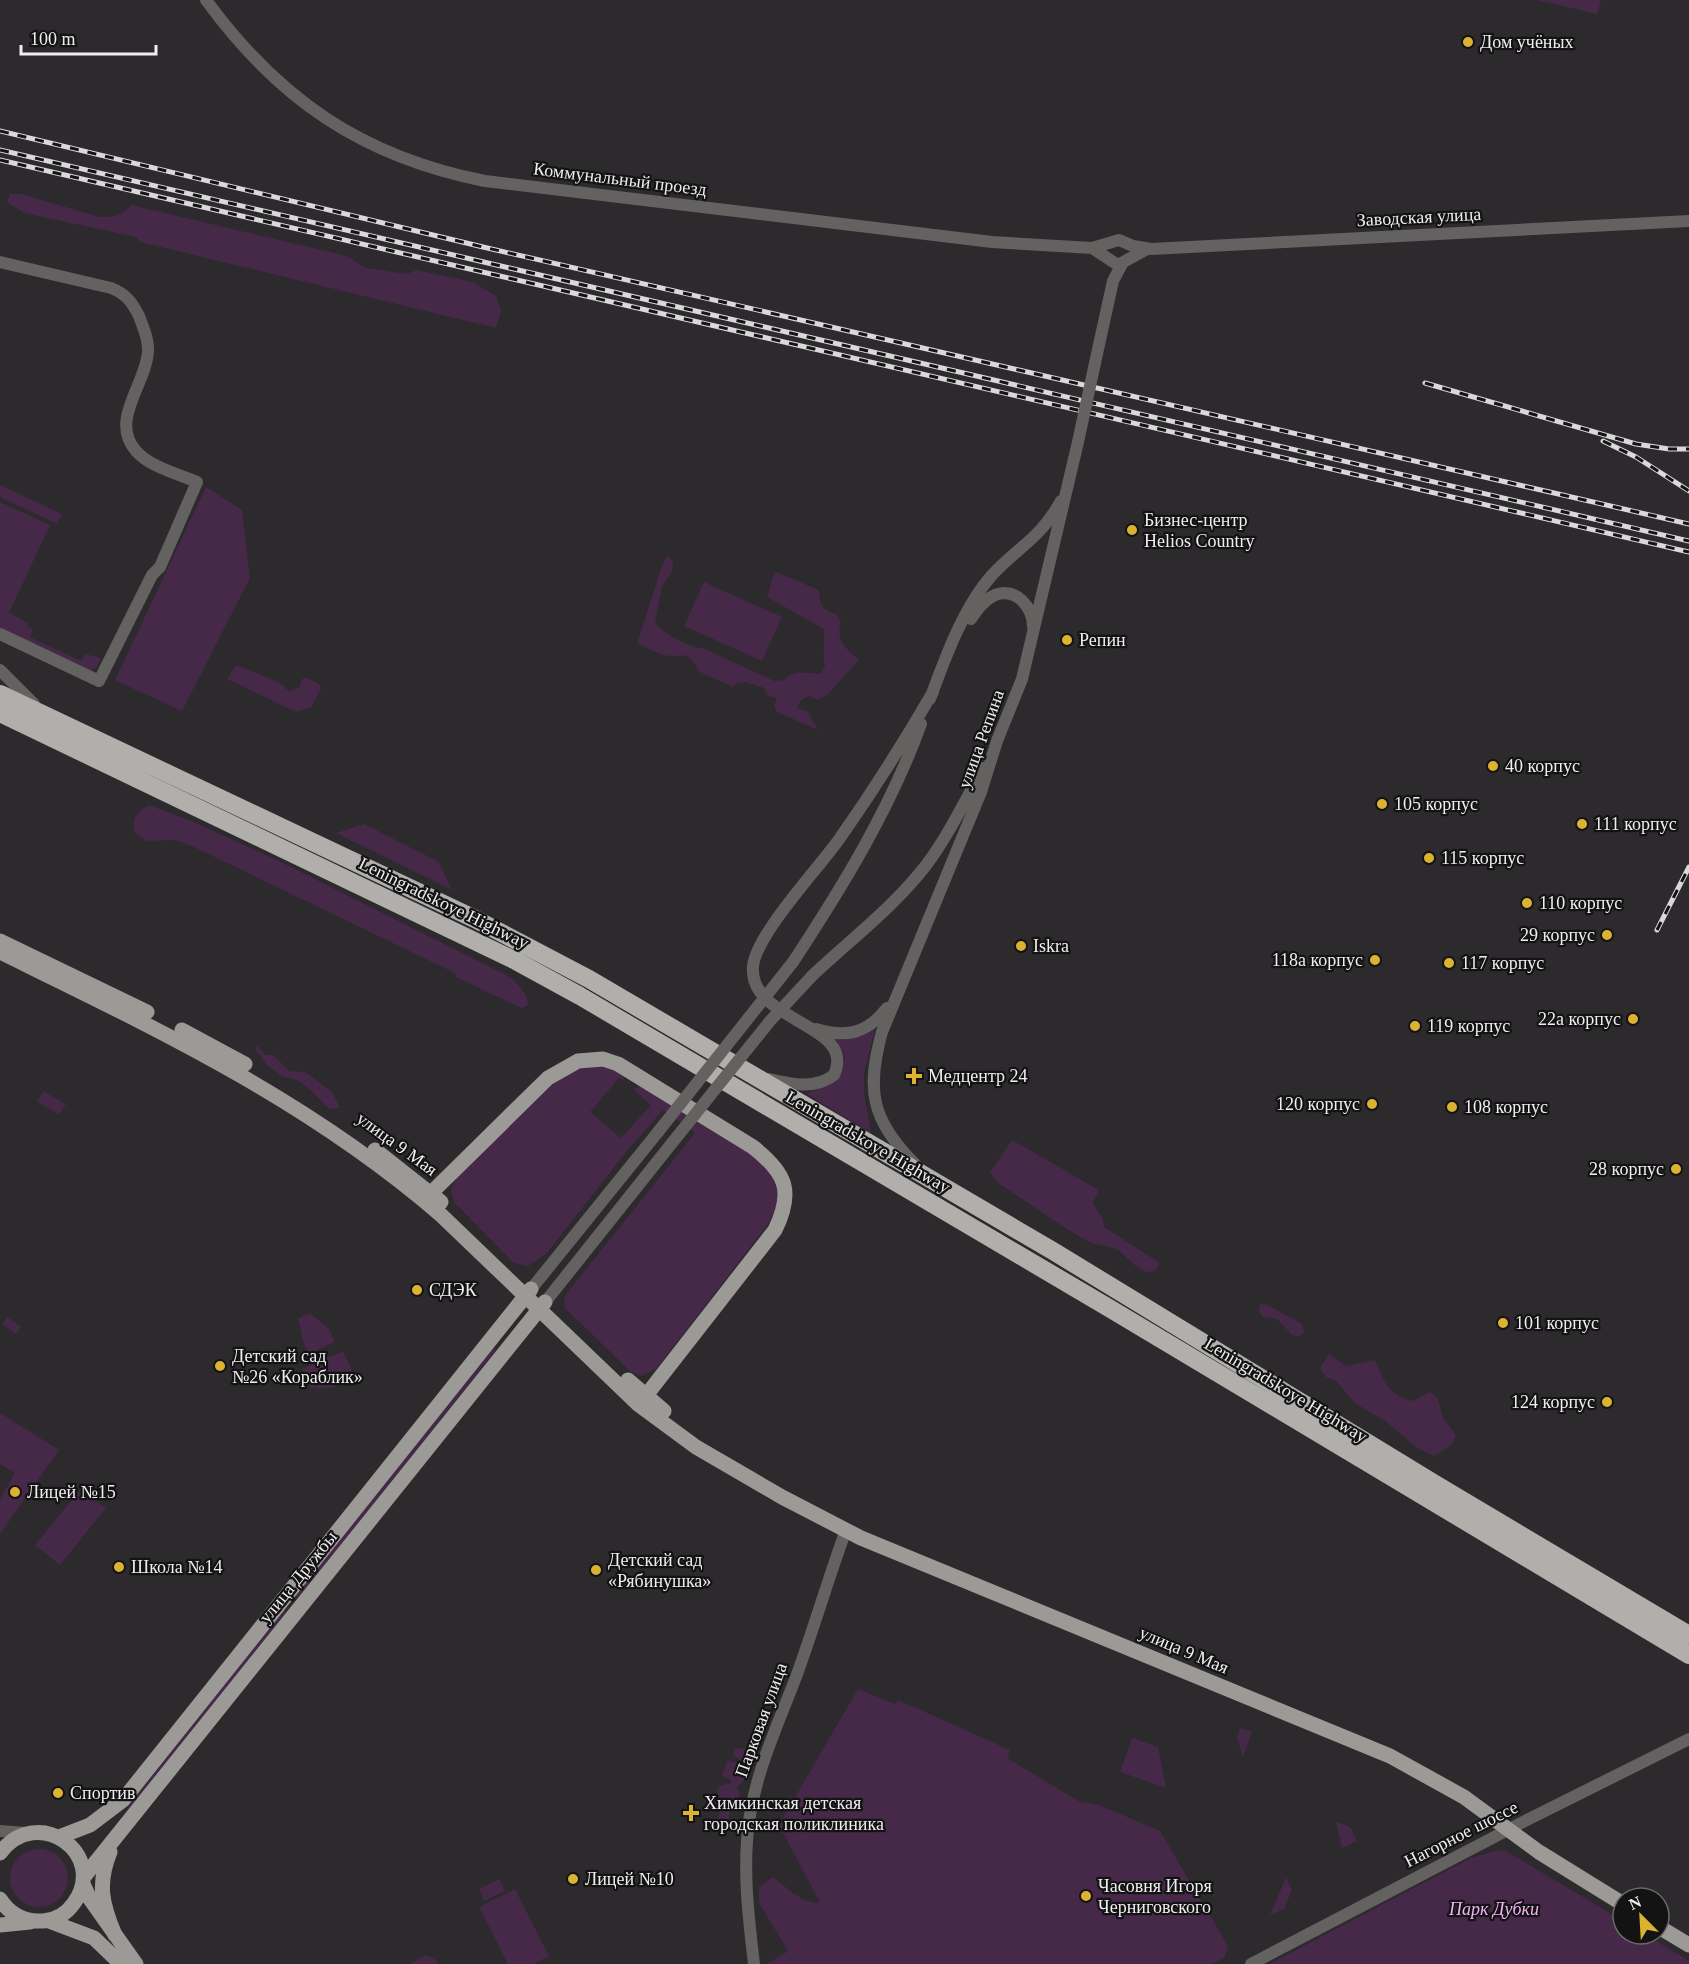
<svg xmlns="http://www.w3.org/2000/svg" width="1689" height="1964" font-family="'Times New Roman',serif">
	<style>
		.green { fill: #462849 }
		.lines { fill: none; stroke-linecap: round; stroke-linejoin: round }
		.minor { stroke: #636261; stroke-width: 12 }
		.major { stroke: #9b9a97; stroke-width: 15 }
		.highway { stroke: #b1afac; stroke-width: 18 }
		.rail-casing { stroke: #dad8da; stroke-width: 5 }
		.rail { stroke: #141314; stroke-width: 3; stroke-dasharray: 9; stroke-linecap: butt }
		.minor-bridge { stroke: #636261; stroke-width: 12 }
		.poi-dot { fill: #dcb233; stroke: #141314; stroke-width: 2 }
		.labels { text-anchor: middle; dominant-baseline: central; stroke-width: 4.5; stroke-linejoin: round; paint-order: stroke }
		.poi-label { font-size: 18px; fill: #efedef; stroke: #141314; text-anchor: start }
		.street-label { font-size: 18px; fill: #efedef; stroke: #141314 }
		.park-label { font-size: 18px; font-style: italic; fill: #f3b3fa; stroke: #141314 }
	</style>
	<rect width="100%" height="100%" fill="#2c2a2c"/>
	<path class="green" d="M 1537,0 L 1601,0 L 1597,14 Z
		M 10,194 L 21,194 L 100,217 C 114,217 122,216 131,205 L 347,256 L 365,268 L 407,274 L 417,270 L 473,282 L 496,296 L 501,311 L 496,328 L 140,242 L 136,237 L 24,213 L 7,202 Z
		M 0,485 L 62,514 L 57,524 L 0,497 Z
		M 206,487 L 242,510 L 250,578 L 182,711 L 115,680 Z
		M 0,502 L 50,525 L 9,613 L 28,623 L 27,626 L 33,629 L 30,637 L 81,661 L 85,654 L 101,658 L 96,668 L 89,671 L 0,631 Z
		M 668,555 L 673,562 L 672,572 L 662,586 L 655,623 C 666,635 688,647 705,649 L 774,681 L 784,680 C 796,669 805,673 820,674 L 825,666 C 822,655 825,641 824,629 L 767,597 C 771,588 770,580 776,572 L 819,590 C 820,605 822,610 836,614 L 841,622 C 835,640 846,649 859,660 L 828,694 L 818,700 L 809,696 L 801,700 L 797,708 L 807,711 L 818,730 L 777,712 L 774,706 L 777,698 L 768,696 L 764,688 L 746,682 L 737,683 L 733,687 L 698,671 C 689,647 679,659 664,655 C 655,653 646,647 637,643 L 662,566 Z
		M 704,582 L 782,617 L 762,661 L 684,626 Z
		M 236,665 L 278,682 L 289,691 L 299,688 L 302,679 L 307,678 L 319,684 L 321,689 L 311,707 L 296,712 L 227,679 Z
		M 149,805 L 191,821 L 279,861 L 506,975 C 517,981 527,992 528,1005 L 521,1008 L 456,977 L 455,973 L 194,847 L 175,840 L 147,841 L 135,833 C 130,820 138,810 149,805 Z
		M 364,824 L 439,862 L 452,890 L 336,833 Z
		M 875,1030 L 864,1072 L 864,1093 L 871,1133 L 807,1094 C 826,1085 842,1081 845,1057 L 835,1038 L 864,1035 Z
		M 257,1046 L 266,1055 L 273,1055 L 289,1071 L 305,1072 L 332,1092 L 340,1108 L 330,1109 C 315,1097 303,1077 283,1077 L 267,1065 L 255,1049 Z
		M 598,1064 L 622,1073 L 625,1082 L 619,1078 L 590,1112 L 621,1138 L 651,1105 L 633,1089 L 642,1086 C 670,1103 769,1155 778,1185 C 782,1200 773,1216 765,1228 L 656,1369 L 641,1376 L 631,1372 L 565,1308 L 564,1297 L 695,1133 L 663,1110 L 627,1151 L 546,1254 L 528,1266 L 514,1263 L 454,1202 L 451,1189 L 458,1175 L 567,1071 Z
		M 43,1091 L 66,1104 L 59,1114 L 37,1102 Z
		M 357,1114 C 367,1115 378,1122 376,1133 L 356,1122 Z
		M 1012,1140 L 1099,1190 L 1093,1203 L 1103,1220 L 1104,1227 L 1160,1263 C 1148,1288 1127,1254 1116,1249 C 1108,1245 1098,1246 1089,1242 C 1058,1225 1028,1202 998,1183 L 990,1172 Z
		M 1266,1304 L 1302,1324 L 1304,1333 L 1298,1336 L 1292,1335 L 1277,1319 L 1263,1317 L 1259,1312 L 1260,1305 Z
		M 310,1313 L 329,1329 L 335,1342 L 309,1354 L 303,1341 L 298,1318 Z
		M 7,1317 L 21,1327 L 16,1334 L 2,1324 Z
		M 494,1348 L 496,1350 L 298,1598 L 295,1595 Z
		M 343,1351 L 352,1370 C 342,1389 331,1389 311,1388 L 302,1369 L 318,1362 L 325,1355 L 329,1357 Z
		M 1329,1354 L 1346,1366 L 1375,1360 C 1384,1382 1387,1394 1413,1401 L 1430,1392 L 1438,1399 L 1443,1418 L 1456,1435 L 1452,1444 L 1434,1456 L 1416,1447 L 1384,1420 L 1356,1404 L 1336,1381 L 1326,1377 L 1320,1368 Z
		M 0,1413 L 59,1450 L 0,1534 L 0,1499 L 15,1473 L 0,1464 Z
		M 81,1489 L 106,1508 L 60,1565 L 35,1545 Z
		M 284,1609 L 286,1612 L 130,1810 L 128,1807 Z
		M 858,1689 L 895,1704 L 898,1700 L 1010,1750 L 1007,1758 L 1080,1802 L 1099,1805 L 1160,1831 L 1228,1946 L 1224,1958 L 1212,1964 L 767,1964 L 788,1951 L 759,1903 L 759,1887 L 773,1877 C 786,1887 803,1904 820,1903 L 779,1825 Z
		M 1240,1728 L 1252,1732 L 1243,1758 L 1237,1738 Z
		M 1132,1738 L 1158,1747 L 1166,1788 L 1120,1772 Z
		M 744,1748 L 747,1754 L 743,1769 L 746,1779 L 737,1787 C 743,1798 738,1799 732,1808 C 729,1813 729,1818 727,1822 L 718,1819 L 721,1803 L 717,1791 L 719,1786 L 731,1783 L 731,1780 L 722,1775 L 728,1760 L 738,1763 L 740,1759 L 733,1756 L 734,1749 Z
		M 1339,1822 L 1351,1828 L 1357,1841 L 1342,1848 L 1336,1823 Z
		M10 1878a29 29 0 1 1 58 0a29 29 0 1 1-58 0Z
		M 1498,1850 L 1506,1851 L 1623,1921 L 1623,1934 L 1645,1934 L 1689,1961 L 1689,1964 L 1269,1964 L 1471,1858 Z
		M 1286,1877 L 1292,1890 L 1284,1909 L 1270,1915 Z
		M 499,1879 L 505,1891 L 484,1901 L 479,1889 Z
		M 515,1889 L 549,1956 L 533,1964 L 508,1964 L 479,1907 Z
		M 426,1955 L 438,1961 L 436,1964 L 410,1964 Z"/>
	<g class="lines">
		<path class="minor" d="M 206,0 C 279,100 363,157 485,181 L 992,242 L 1092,248 L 1119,240 L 1133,246 L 1151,249 L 1689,221
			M 1092,248 L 1118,265 L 1147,249
			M 0,262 L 111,288 C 126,294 132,302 139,316 C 143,327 149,340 148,351 C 146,385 109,420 136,451 C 150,467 178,474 197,482 L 160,567 L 152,575 L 99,681 L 0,634
			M 1095,363 L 1113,281 L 1122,264
			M 971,619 C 977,610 984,600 995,595 C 1017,587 1033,608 1033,627
			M 0,670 L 34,704
			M 930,699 C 945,658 963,608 992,575 C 1018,547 1040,539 1061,501
			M 793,962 C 843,886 890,809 921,724
			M 812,976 C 850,940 895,906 927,864 C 949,834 965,801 983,768
			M 816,1029 C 846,1038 867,1034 887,1008
			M 769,1079 C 790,1084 815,1090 834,1075 C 858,1023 748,1023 753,966 C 757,933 819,868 840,838 C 873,791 904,742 933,692
			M 915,1164 C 871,1120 866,1090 882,1032 L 981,792 L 997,741 L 1022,679 L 1078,442
			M 532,1288 L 658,1132
			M 546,1301 L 672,1143
			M 0,1831 L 26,1833
			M 754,1964 C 748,1914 742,1864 750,1815 C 758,1766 779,1722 796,1677 C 814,1628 828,1579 846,1530
			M 1251,1964 L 1523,1822 L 1689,1739"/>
		<path class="major" d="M 0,941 L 147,1012
			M 0,952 C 157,1029 306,1099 441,1215 L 639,1405 L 696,1447 L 782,1497 L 861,1538 L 1390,1756 L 1464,1797 L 1539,1852 L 1623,1904
			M 182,1030 L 245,1064
			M 375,1150 L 441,1202
			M 425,1199 L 548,1078 L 578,1061 L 603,1059 L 618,1064 L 753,1147 C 786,1173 794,1191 775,1230 L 641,1402
			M 628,1380 L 664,1411
			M 59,1837 L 90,1825 L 123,1800 L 531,1289
			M 110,1852 C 97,1884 102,1904 115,1935
			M 0,1853 C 37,1803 109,1854 74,1903 C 67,1913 56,1920 43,1921 C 25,1922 10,1915 0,1899
			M 83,1878 L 545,1302
			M 83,1884 L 90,1899 L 136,1964
			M 49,1921 L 94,1938 L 121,1964
			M 0,1925 L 30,1922
			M 1659,1927 L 1689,1945"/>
		<path class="highway" d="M 0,694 L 475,919 L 589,979 L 1053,1251 L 1435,1484 L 1689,1635
			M 0,713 L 516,961 L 580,996 L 1109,1308 L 1689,1655"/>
		<g class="rail-casing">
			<path id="rail" d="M 0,131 L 483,247 L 1689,524
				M 0,150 L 1689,541
				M 0,160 L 1689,552
				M 1425,383 L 1636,444 L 1669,449 L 1689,449
				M 1603,441 L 1636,457 L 1689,491
				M 1657,930 L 1689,867"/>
		</g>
		<use href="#rail" class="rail"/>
		<path class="minor-bridge" d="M 1078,442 L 1095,363
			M 658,1132 L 793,962
			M 672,1143 L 770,1021 L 812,976"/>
	</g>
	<g class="poi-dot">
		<circle cx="1468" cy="42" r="6"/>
		<circle cx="1132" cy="530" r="6"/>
		<circle cx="1067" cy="640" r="6"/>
		<circle cx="1493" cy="766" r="6"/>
		<circle cx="1382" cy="804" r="6"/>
		<circle cx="1582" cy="824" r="6"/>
		<circle cx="1429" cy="858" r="6"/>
		<circle cx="1527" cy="903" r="6"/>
		<circle cx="1607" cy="935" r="6"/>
		<circle cx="1021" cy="946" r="6"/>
		<circle cx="1375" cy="960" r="6"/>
		<circle cx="1449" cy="963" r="6"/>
		<circle cx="1633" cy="1019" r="6"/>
		<circle cx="1415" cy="1026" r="6"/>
		<path d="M911 1067h6v6h6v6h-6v6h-6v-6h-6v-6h6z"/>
		<circle cx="1372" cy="1104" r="6"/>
		<circle cx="1452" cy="1107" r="6"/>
		<circle cx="1676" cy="1169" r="6"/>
		<circle cx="417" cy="1290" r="6"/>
		<circle cx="1503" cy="1323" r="6"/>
		<circle cx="220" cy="1366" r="6"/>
		<circle cx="1607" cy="1402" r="6"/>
		<circle cx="15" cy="1492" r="6"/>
		<circle cx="119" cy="1567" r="6"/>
		<circle cx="596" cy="1570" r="6"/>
		<circle cx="58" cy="1793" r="6"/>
		<path d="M688 1804h6v6h6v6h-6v6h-6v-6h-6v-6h6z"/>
		<circle cx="573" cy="1879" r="6"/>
		<circle cx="1086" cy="1896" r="6"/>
	</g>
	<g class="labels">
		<g class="poi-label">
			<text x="1480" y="42">Дом учёных</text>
			<text x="1144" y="520">Бизнес-центр<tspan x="1144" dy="21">Helios Country</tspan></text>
			<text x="1079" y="640">Репин</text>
			<text x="1505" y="766">40 корпус</text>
			<text x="1394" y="804">105 корпус</text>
			<text x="1594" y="824">111 корпус</text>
			<text x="1441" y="858">115 корпус</text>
			<text x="1539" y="903">110 корпус</text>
			<text x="1595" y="935" text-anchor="end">29 корпус</text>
			<text x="1033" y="946">Iskra</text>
			<text x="1363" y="960" text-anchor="end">118а корпус</text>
			<text x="1461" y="963">117 корпус</text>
			<text x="1621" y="1019" text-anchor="end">22а корпус</text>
			<text x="1427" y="1026">119 корпус</text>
			<text x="928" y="1076">Медцентр 24</text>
			<text x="1360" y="1104" text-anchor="end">120 корпус</text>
			<text x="1464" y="1107">108 корпус</text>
			<text x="1664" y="1169" text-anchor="end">28 корпус</text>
			<text x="429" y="1290">СДЭК</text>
			<text x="1515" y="1323">101 корпус</text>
			<text x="232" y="1356">Детский сад<tspan x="232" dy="21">№26 «Кораблик»</tspan></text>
			<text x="1595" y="1402" text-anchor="end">124 корпус</text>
			<text x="27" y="1492">Лицей №15</text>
			<text x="608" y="1560">Детский сад<tspan x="608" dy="21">«Рябинушка»</tspan></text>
			<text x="131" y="1567">Школа №14</text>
			<text x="70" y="1793">Спортив</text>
			<text x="704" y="1803">Химкинская детская<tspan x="704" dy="21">городская поликлиника</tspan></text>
			<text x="585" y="1879">Лицей №10</text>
			<text x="1098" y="1886">Часовня Игоря<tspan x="1098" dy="21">Черниговского</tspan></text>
		</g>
		<g class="street-label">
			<text transform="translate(620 179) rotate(7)">Коммунальный проезд</text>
			<text transform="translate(1419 217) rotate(-3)">Заводская улица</text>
			<text transform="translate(981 739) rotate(-70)">улица Репина</text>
			<text transform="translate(444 903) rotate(26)">Leningradskoye Highway</text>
			<text transform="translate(868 1142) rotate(30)">Leningradskoye Highway</text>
			<text transform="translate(397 1144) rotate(36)">улица 9 Мая</text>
			<text transform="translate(1286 1390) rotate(31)">Leningradskoye Highway</text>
			<text transform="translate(298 1577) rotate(-51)">улица Дружбы</text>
			<text transform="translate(1184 1650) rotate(23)">улица 9 Мая</text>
			<text transform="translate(761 1720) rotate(-70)">Парковая улица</text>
			<text transform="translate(1461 1834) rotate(-27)">Нагорное шоссе</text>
		</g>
		<g class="park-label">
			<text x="1494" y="1909">Парк Дубки</text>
		</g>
	</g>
	<g transform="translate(1641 1916) rotate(336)"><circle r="28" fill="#141314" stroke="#6c6a6c" stroke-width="1.5"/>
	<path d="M0-4.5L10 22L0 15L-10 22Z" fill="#dcb233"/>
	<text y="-9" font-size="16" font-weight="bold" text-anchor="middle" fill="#efedef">N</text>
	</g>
	<path d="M21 45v9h135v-9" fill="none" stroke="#efedef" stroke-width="3"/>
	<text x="30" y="45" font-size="18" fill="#efedef" stroke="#141314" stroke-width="4.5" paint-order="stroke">100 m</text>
</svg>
